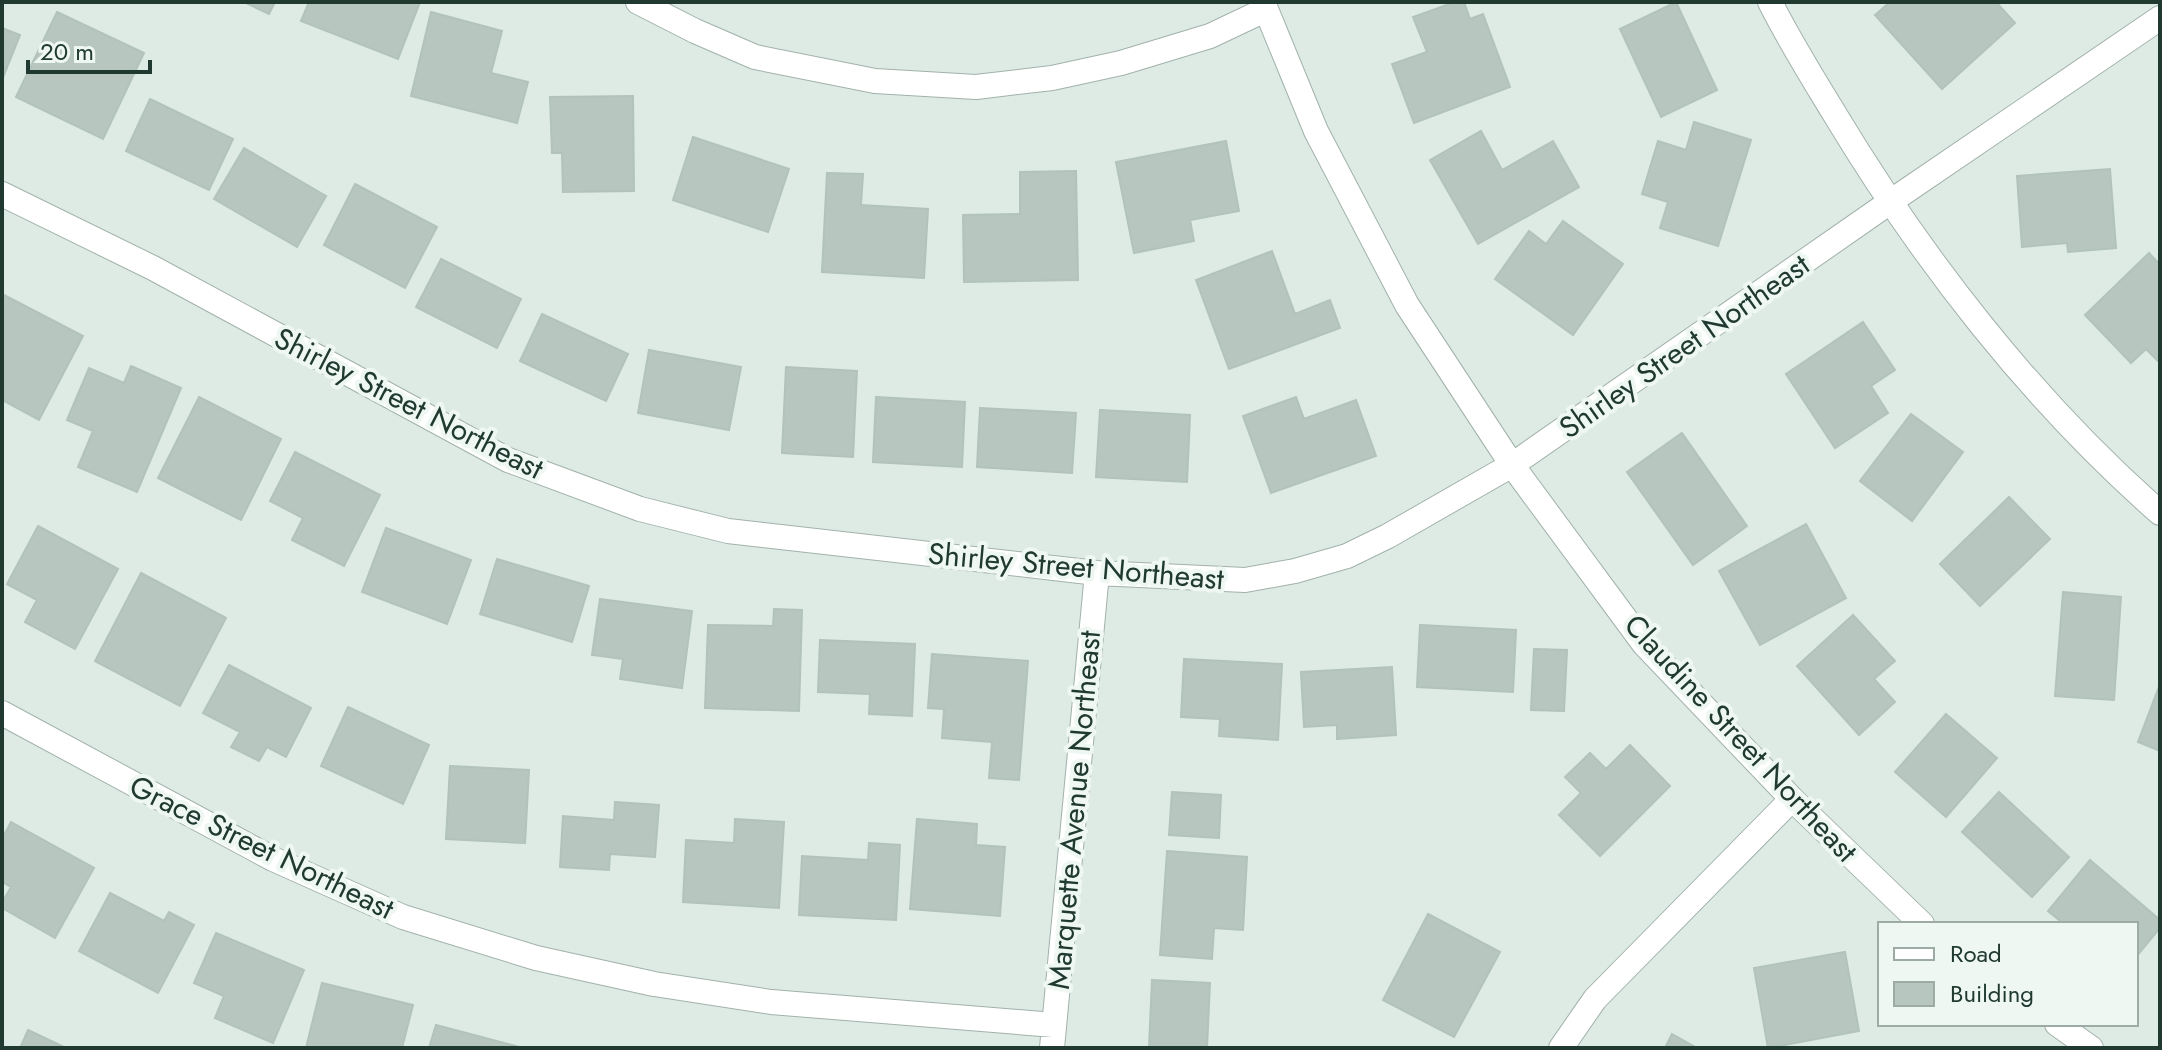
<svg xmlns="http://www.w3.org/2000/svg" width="2162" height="1050" font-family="Jost,sans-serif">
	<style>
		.building { fill: #b7c7c0; stroke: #b1c3bb; stroke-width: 2 }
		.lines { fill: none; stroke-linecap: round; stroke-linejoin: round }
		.minor-casing { stroke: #a1b2ab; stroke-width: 26 }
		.minor { stroke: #fff; stroke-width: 24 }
		.labels { text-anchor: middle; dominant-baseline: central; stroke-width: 8; stroke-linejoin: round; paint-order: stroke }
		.street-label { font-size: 30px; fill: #203a32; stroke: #eef7f2 }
	</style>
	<rect width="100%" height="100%" fill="#deeae4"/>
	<path class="building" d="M 244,2 L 275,2 L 269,14 Z
		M 309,2 L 420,2 L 398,59 L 301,21 Z
		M 1455,2 L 1464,2 L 1470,19 L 1483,14 L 1510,87 L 1414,123 L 1392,64 L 1427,52 L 1413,17 Z
		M 1676,2 L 1717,90 L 1661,117 L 1620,29 Z
		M 1890,2 L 1996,2 L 2015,23 L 1942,89 L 1875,15 Z
		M 57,12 L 144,53 L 103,139 L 16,97 Z
		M 431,12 L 502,31 L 491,73 L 528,82 L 517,123 L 411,96 Z
		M 2,28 L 20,35 L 2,80 Z
		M 633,96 L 634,191 L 563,192 L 562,153 L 552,153 L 550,97 Z
		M 150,99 L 233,139 L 209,190 L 126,151 Z
		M 1694,122 L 1751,140 L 1718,246 L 1660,228 L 1668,202 L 1642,194 L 1658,141 L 1686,150 Z
		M 1481,131 L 1502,170 L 1553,141 L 1579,187 L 1478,244 L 1430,160 Z
		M 693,137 L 789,169 L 768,232 L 673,200 Z
		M 1226,141 L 1239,211 L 1190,220 L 1194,241 L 1134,253 L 1116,162 Z
		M 244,148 L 326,196 L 297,247 L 214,199 Z
		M 2110,169 L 2116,248 L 2068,252 L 2067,243 L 2022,247 L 2017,176 Z
		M 1076,171 L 1078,280 L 964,282 L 963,215 L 1020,214 L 1020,172 Z
		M 827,173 L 863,174 L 861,205 L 928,209 L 924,278 L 822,272 Z
		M 355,184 L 437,227 L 405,288 L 324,245 Z
		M 1563,221 L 1623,264 L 1573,335 L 1495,279 L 1529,231 L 1546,244 Z
		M 1272,251 L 1295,314 L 1330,300 L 1340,328 L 1229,369 L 1196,280 Z
		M 2149,253 L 2160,265 L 2160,363 L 2146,349 L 2131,363 L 2085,315 Z
		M 441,259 L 521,299 L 497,348 L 416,307 Z
		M 2,294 L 83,336 L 39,420 L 2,400 Z
		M 542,314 L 628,354 L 606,401 L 520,361 Z
		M 1863,322 L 1895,370 L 1871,386 L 1888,413 L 1835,448 L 1786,374 Z
		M 649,350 L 741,367 L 729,430 L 638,413 Z
		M 131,366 L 181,388 L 137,492 L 78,467 L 93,431 L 67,420 L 89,368 L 124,383 Z
		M 786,367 L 857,371 L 853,457 L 782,453 Z
		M 199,397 L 281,439 L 241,520 L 158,478 Z
		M 876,397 L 965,402 L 962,467 L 873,462 Z
		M 1296,397 L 1304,419 L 1356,400 L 1376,456 L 1271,493 L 1243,416 Z
		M 980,408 L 1076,413 L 1072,473 L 977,467 Z
		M 1100,410 L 1190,415 L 1187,482 L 1096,477 Z
		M 1911,414 L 1963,452 L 1912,521 L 1860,481 Z
		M 1682,433 L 1747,526 L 1693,565 L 1627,472 Z
		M 295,452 L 380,495 L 344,566 L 292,540 L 303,518 L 270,501 Z
		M 2009,497 L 2050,539 L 1980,606 L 1940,564 Z
		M 1806,524 L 1846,598 L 1760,645 L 1719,571 Z
		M 38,526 L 118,569 L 75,649 L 25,622 L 37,600 L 7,584 Z
		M 386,528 L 471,560 L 447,624 L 362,592 Z
		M 497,559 L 589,586 L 572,642 L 480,614 Z
		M 141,573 L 226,618 L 180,706 L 95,661 Z
		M 2063,592 L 2121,597 L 2114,700 L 2055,696 Z
		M 600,599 L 692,611 L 682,688 L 620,679 L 623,659 L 592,655 Z
		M 774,609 L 802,610 L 799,711 L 705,708 L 708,625 L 773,626 Z
		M 1853,615 L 1895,661 L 1874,679 L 1895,702 L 1859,735 L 1797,666 Z
		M 1420,625 L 1516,630 L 1513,692 L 1417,687 Z
		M 820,640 L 915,644 L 912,716 L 869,714 L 870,694 L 818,692 Z
		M 1534,649 L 1567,650 L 1564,711 L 1531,710 Z
		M 932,654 L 1028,661 L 1019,780 L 989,778 L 992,742 L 942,738 L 944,709 L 928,708 Z
		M 1184,659 L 1282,664 L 1278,740 L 1219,736 L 1220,719 L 1181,717 Z
		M 229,665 L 311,708 L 286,757 L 267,747 L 259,761 L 231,747 L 240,732 L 203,713 Z
		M 1392,667 L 1396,735 L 1337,739 L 1337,725 L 1304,727 L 1301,672 Z
		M 2160,684 L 2160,751 L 2138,742 Z
		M 348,707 L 429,745 L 403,804 L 321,766 Z
		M 1946,714 L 1997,758 L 1946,817 L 1895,772 Z
		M 1630,745 L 1670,786 L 1600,856 L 1559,815 L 1581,793 L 1565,777 L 1590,753 L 1606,769 Z
		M 450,766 L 529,770 L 525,843 L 446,839 Z
		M 1172,792 L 1221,795 L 1219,838 L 1169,835 Z
		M 1999,792 L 2069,857 L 2032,897 L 1962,832 Z
		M 615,802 L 659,805 L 655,857 L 610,854 L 609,870 L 560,867 L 563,816 L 614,820 Z
		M 735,819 L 784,822 L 779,908 L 683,902 L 686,840 L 734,843 Z
		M 917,819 L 977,824 L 976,845 L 1005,847 L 1000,916 L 910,909 Z
		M 11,822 L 94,868 L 55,938 L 2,908 L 2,903 L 11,887 L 2,882 L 2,839 Z
		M 869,843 L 900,845 L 896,920 L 799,915 L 802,856 L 868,860 Z
		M 1167,851 L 1247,857 L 1243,930 L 1214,928 L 1212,959 L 1160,955 Z
		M 2090,860 L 2160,920 L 2160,928 L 2136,957 L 2136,924 L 2064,924 L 2048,911 Z
		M 110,893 L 164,921 L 169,912 L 194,925 L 158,993 L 79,951 Z
		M 1428,914 L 1500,952 L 1454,1037 L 1383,1000 Z
		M 216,933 L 304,970 L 273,1043 L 215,1018 L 224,996 L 194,983 Z
		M 1845,952 L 1859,1031 L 1768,1048 L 1754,968 Z
		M 1152,980 L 1210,983 L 1207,1048 L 1149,1048 Z
		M 322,983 L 413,1005 L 402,1048 L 306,1048 Z
		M 436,1025 L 523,1048 L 429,1048 Z
		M 28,1030 L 66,1048 L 20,1048 Z
		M 1672,1034 L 1697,1048 L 1665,1048 Z"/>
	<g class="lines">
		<g class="minor-casing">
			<path id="minor" d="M 638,2 L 695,31 L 755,57 L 875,81 L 976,87 L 1052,78 L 1121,63 L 1210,36 L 1265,10
				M 1263,2 L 1316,131 L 1407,305 L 1512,465 L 1644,644 L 1792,799 L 1922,924
				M 1770,2 C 1789,40 1812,77 1834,113 C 1922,259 2032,401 2160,513
				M 2,194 L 153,268 L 508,460 L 640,509 L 728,531 L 1097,573 L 1245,580 L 1295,571 L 1347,556 L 1388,536 L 1512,465 L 1890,202 L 2160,18
				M 2,713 L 273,859 L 403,917 L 536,958 L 654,984 L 771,1002 L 1054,1025
				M 2057,1024 L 2091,1048
				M 1052,1048 L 1097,573
				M 1561,1048 L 1595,999 L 1792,799"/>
		</g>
		<use href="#minor" class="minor"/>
	</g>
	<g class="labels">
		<g class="street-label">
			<text transform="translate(1684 346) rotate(-35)">Shirley Street Northeast</text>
			<text transform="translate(409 403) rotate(27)">Shirley Street Northeast</text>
			<text transform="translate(1076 566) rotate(5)">Shirley Street Northeast</text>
			<text transform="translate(1741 738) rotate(47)">Claudine Street Northeast</text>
			<text transform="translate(1074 810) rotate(-85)">Marquette Avenue Northeast</text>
			<text transform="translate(262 847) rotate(26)">Grace Street Northeast</text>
		</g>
	</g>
	<rect width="2162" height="1050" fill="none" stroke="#203a32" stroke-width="8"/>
	<rect x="1878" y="922" width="260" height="104" fill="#eef7f2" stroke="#9caba5" stroke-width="2"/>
	<rect x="1894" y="948" width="40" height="12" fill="#ffffff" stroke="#9caba5" stroke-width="2"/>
	<text x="1950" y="962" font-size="24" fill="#203a32">Road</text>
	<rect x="1894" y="982" width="40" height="24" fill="#b7c7c0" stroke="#9caba5" stroke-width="2"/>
	<text x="1950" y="1002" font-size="24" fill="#203a32">Building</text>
	<path d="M28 60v12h122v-12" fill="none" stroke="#203a32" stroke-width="4"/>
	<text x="40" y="60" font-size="24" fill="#203a32" stroke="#eef7f2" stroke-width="6" paint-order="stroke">20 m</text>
</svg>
